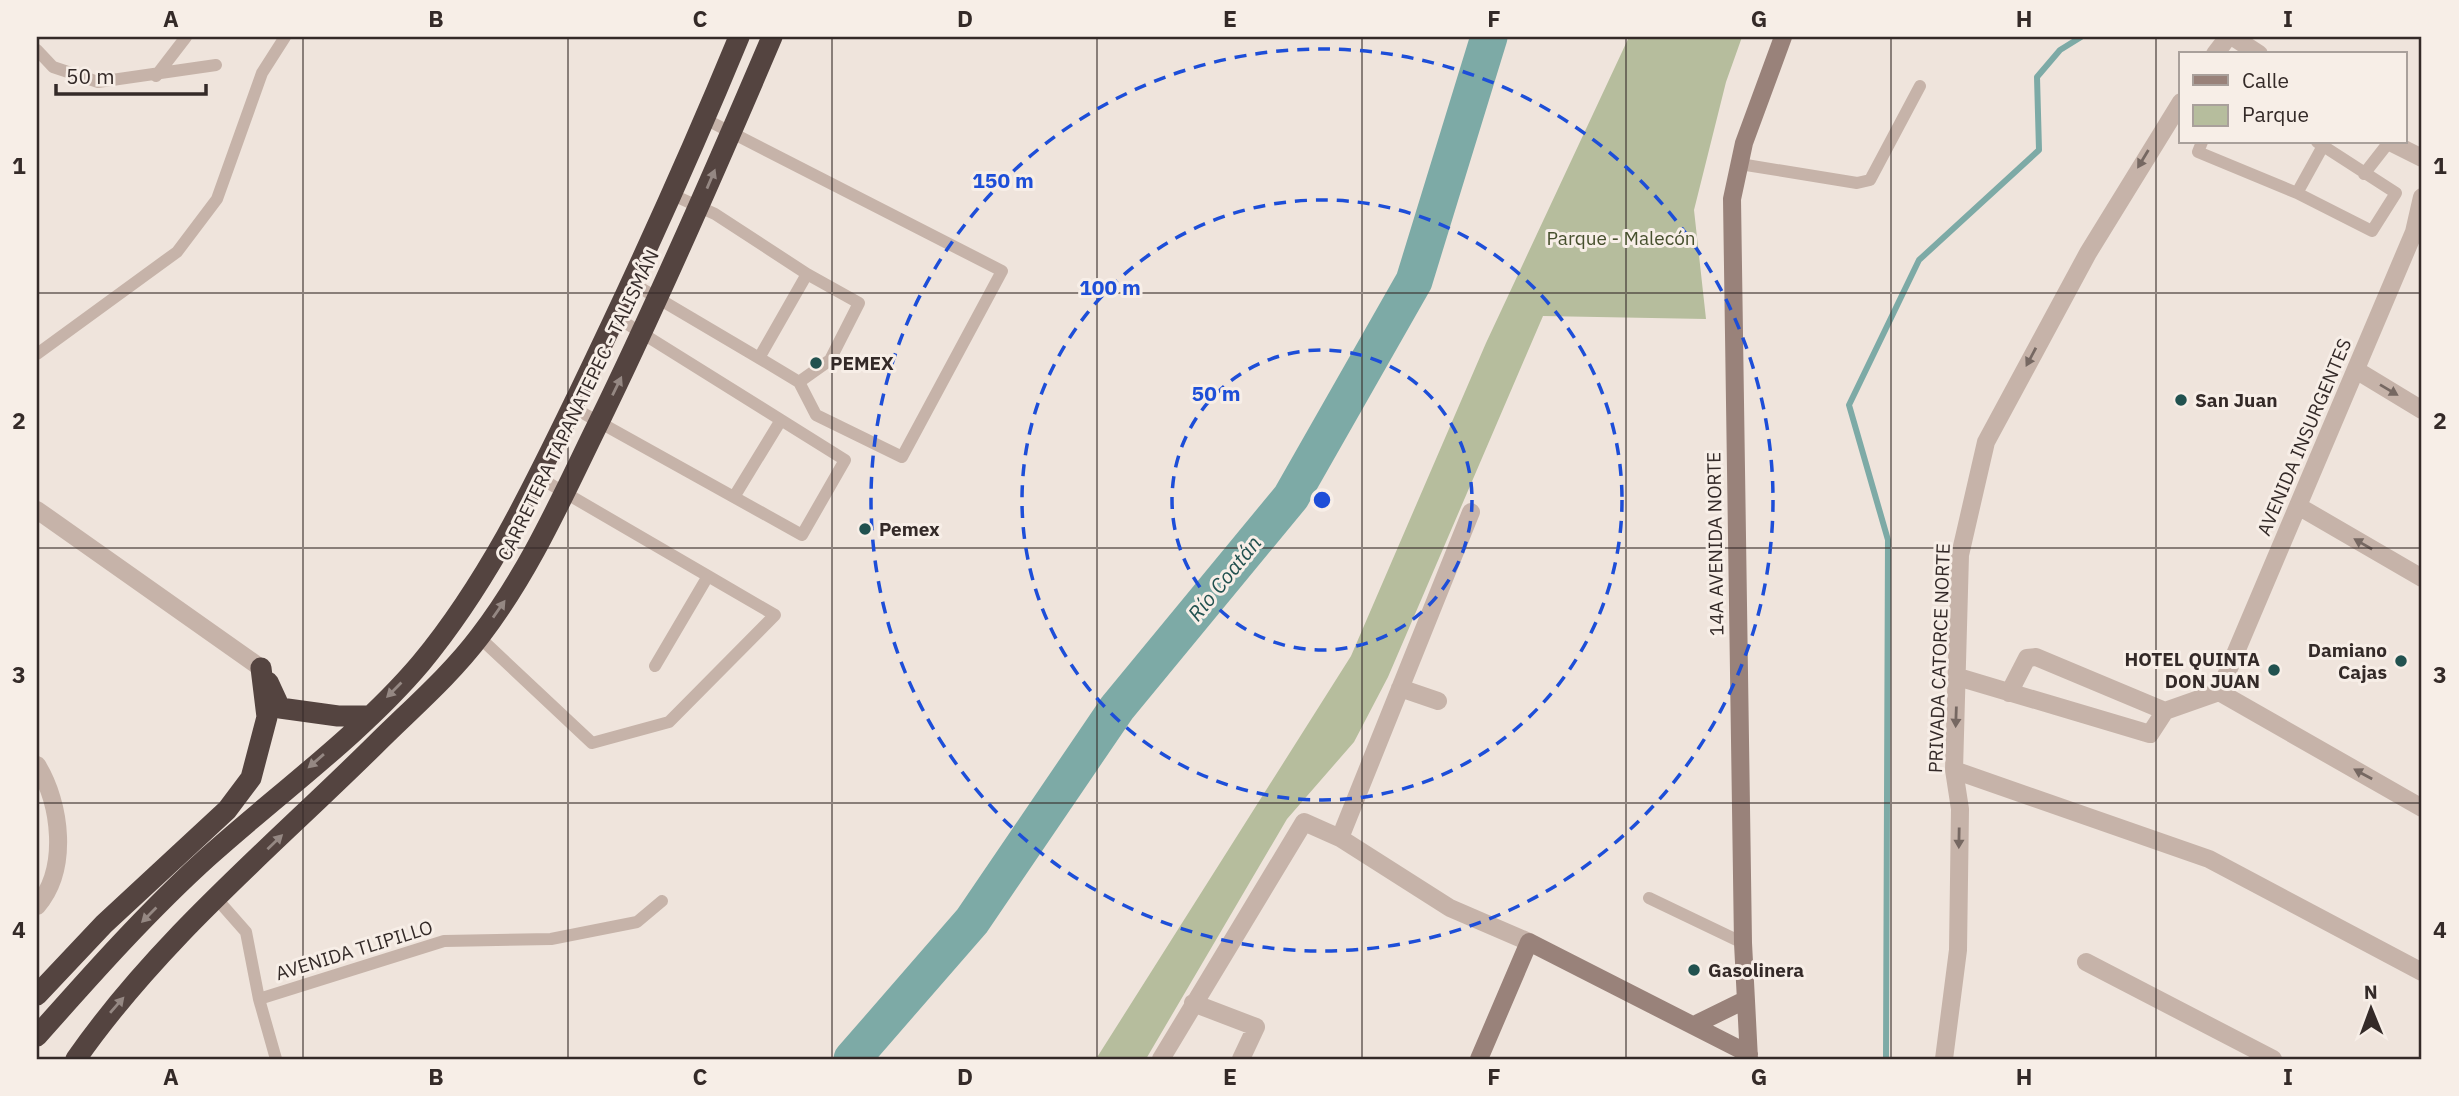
<svg xmlns="http://www.w3.org/2000/svg" width="2459" height="1096" font-family="'IBM Plex Sans',sans-serif">
	<style>
		.green { fill: #b6bd9d }
		.lines { fill: none; stroke-linecap: round; stroke-linejoin: round }
		.stream { stroke: #7daaa6; stroke-width: 6 }
		.river { stroke: #7daaa6; stroke-width: 37 }
		.lane { stroke: #c6b3a9; stroke-width: 12 }
		.street { stroke: #c6b3a9; stroke-width: 18 }
		.secondary { stroke: #99827a; stroke-width: 18 }
		.highway { stroke: #544440; stroke-width: 21 }
		.oneway { fill: #766862 }
		.oneway2 { fill: #958883 }
		.grid { fill: none; stroke: #342a28; stroke-width: 2; stroke-opacity: 0.55 }
		.ring { fill: none; stroke: #1d4ed8; stroke-width: 3.5; stroke-dasharray: 12 9 }
		.poi-dot { fill: #21514f; stroke: #f7eee7; stroke-width: 2.5 }
		.labels { text-anchor: middle; dominant-baseline: central; stroke-width: 6; stroke-linejoin: round; paint-order: stroke }
		.park-label { font-size: 19px; fill: #47502e; stroke: #f7eee7 }
		.poi-label { font-size: 19px; font-weight: bold; fill: #342a28; stroke: #f7eee7; text-anchor: start }
		.street-label { font-size: 19px; fill: #342a28; stroke: #f7eee7 }
		.water-label { font-size: 21px; font-style: italic; fill: #21514f; stroke: #f7eee7 }
		.centre { fill: #1d4ed8; stroke: #f7eee7; stroke-width: 3.5 }
		.ring-label { font-size: 21px; text-anchor: middle; font-weight: bold; fill: #1d4ed8; stroke: #f7eee7; stroke-width: 6; stroke-linejoin: round; paint-order: stroke }
		.neatline { fill: none; stroke: #342a28; stroke-width: 2.5 }
		.grid-label { font-size: 23px; text-anchor: middle; font-weight: bold; fill: #342a28 }
	</style>
	<rect width="100%" height="100%" fill="#efe4dc"/>
	<path class="green" d="M 1629,37 L 1742,37 L 1726,82 L 1694,210 L 1706,319 L 1543,316 L 1388,677 L 1354,742 L 1287,819 L 1146,1059 L 1096,1059 L 1351,656 L 1486,343 Z"/>
	<g class="lines">
		<path class="stream" d="M 1886,1059 L 1888,540 L 1849,405 L 1919,260 L 2039,150 L 2037,77 L 2060,50 L 2081,37"/>
		<path class="river" d="M 852,1059 L 972,921 L 1117,708 L 1291,497 L 1414,281 L 1489,37"/>
		<path class="lane" d="M 37,50 L 53,67 L 98,82 L 216,65
			M 156,76 L 186,37
			M 705,119 L 1002,271 L 902,457 L 816,415 L 799,382 L 759,358
			M 2202,142 L 2198,152 L 2297,193 L 2372,231 L 2396,193 L 2317,142
			M 1740,164 L 1857,183 L 1870,180 L 1920,86
			M 2364,174 L 2389,142
			M 2297,193 L 2323,146
			M 632,283 L 759,358 L 807,274 L 715,214 L 673,195
			M 37,354 L 177,252 L 217,199 L 262,73 L 285,37
			M 799,382 L 830,360 L 859,303 L 807,274
			M 572,407 L 802,535 L 845,460 L 616,317
			M 538,477 L 708,576 L 655,666
			M 734,497 L 781,420
			M 479,637 L 592,743 L 669,722 L 775,615 L 708,576
			M 216,898 L 246,932 L 259,999 L 276,1059
			M 1649,898 L 1743,943
			M 259,999 L 444,941 L 551,939 L 637,922 L 662,901"/>
		<path class="street" d="M 2233,37 L 2259,54
			M 2215,54 L 2228,37
			M 2390,142 L 2422,158
			M 2356,370 L 2422,410
			M 2298,506 L 2422,578
			M 37,510 L 261,668
			M 1958,677 L 2150,734 L 2165,711 L 2219,692 L 2422,808
			M 1400,688 L 1438,701
			M 2219,692 L 2414,232 L 2422,197
			M 2009,693 L 2027,658 L 2036,657 L 2165,711
			M 37,765 C 61,804 69,869 37,906
			M 1954,770 L 2209,859 L 2422,972
			M 1340,838 L 1471,512
			M 2086,962 L 2273,1059
			M 1193,1003 L 1256,1027 L 1241,1059
			M 1161,1059 L 1304,822 L 1340,838 L 1450,908 L 1529,942
			M 1944,1059 L 1958,950 L 1960,809 L 1954,770 L 1960,555 L 1986,442 L 2088,253 L 2181,102"/>
		<path class="secondary" d="M 1694,1025 L 1745,1000
			M 1479,1059 L 1529,942 L 1749,1054
			M 1749,1059 L 1743,943 L 1732,199 L 1744,143 L 1783,37"/>
		<path class="highway" d="M 268,682 L 280,708 L 338,716 L 368,716
			M 37,995 L 104,924 L 227,810 L 251,778 L 267,717 L 261,668
			M 37,1036 C 92,974 148,911 209,856 C 278,794 361,734 421,663 C 488,582 533,488 578,395 C 635,277 689,158 739,37
			M 76,1059 C 159,940 273,846 375,745 C 410,710 450,676 480,636 C 530,571 563,495 599,422 C 661,295 717,166 772,37"/>
	</g>
	<defs><path id="oneway-solid" d="M-6-.8H1V-3.2L6.5 0L1 3.2V.8H-6Z" transform="scale(1.75)"/></defs>
	<g class="oneway">
		<use href="#oneway-solid" transform="translate(2143 159) rotate(121)"/>
		<use href="#oneway-solid" transform="translate(2031 357) rotate(118)"/>
		<use href="#oneway-solid" transform="translate(2389 390) rotate(31)"/>
		<use href="#oneway-solid" transform="translate(2363 544) rotate(-150)"/>
		<use href="#oneway-solid" transform="translate(1956 717) rotate(92)"/>
		<use href="#oneway-solid" transform="translate(2363 774) rotate(-151)"/>
		<use href="#oneway-solid" transform="translate(1959 838) rotate(91)"/>
	</g>
	<g class="oneway2">
		<use href="#oneway-solid" transform="translate(711 179) rotate(-67)"/>
		<use href="#oneway-solid" transform="translate(617 386) rotate(-64)"/>
		<use href="#oneway-solid" transform="translate(499 609) rotate(-55)"/>
		<use href="#oneway-solid" transform="translate(394 690) rotate(135)"/>
		<use href="#oneway-solid" transform="translate(316 761) rotate(139)"/>
		<use href="#oneway-solid" transform="translate(275 842) rotate(-44)"/>
		<use href="#oneway-solid" transform="translate(149 915) rotate(135)"/>
		<use href="#oneway-solid" transform="translate(117 1005) rotate(-49)"/>
	</g>
	<path class="grid" d="M 303,37 L 303,1059M 568,37 L 568,1059M 832,37 L 832,1059M 1097,37 L 1097,1059M 1362,37 L 1362,1059M 1626,37 L 1626,1059M 1891,37 L 1891,1059M 2156,37 L 2156,1059M 37,293 L 2422,293M 37,548 L 2422,548M 37,803 L 2422,803"/>
	<g class="ring">
		<circle cx="1322" cy="500" r="150"/>
		<circle cx="1322" cy="500" r="300"/>
		<circle cx="1322" cy="500" r="451"/>
	</g>
	<g class="poi-dot">
		<circle cx="816" cy="363" r="7"/>
		<circle cx="2181" cy="400" r="7"/>
		<circle cx="865" cy="529" r="7"/>
		<circle cx="2401" cy="661" r="7"/>
		<circle cx="2274" cy="670" r="7"/>
		<circle cx="1694" cy="970" r="7"/>
	</g>
	<g class="labels">
		<g class="park-label">
			<text x="1621" y="238">Parque - Malecón</text>
		</g>
		<g class="poi-label">
			<text x="830" y="363">PEMEX</text>
			<text x="2195" y="400">San Juan</text>
			<text x="879" y="529">Pemex</text>
			<text x="2387" y="650" text-anchor="end">Damiano<tspan x="2387" dy="22">Cajas</tspan></text>
			<text x="2260" y="659" text-anchor="end">HOTEL QUINTA<tspan x="2260" dy="22">DON JUAN</tspan></text>
			<text x="1708" y="970">Gasolinera</text>
		</g>
		<g class="street-label">
			<text transform="translate(578 405) rotate(-64)">CARRETERA TAPANATEPEC - TALISMÁN</text>
			<text transform="translate(2304 437) rotate(-67)">AVENIDA INSURGENTES</text>
			<text transform="translate(1715 544) rotate(-91)">14A AVENIDA NORTE</text>
			<text transform="translate(1939 658) rotate(-88)">PRIVADA CATORCE NORTE</text>
			<text transform="translate(354 950) rotate(-17)">AVENIDA TLIPILLO</text>
		</g>
		<g class="water-label">
			<text transform="translate(1224 578) rotate(-51)">Río Coatán</text>
		</g>
	</g>
	<circle cx="1322" cy="500" r="10" class="centre"/>
	<g class="ring-label">
		<text x="1003" y="188">150 m</text>
		<text x="1110" y="295">100 m</text>
		<text x="1216" y="401">50 m</text>
	</g>
	<rect width="2459" height="1096" fill="none" stroke="#f7eee7" stroke-width="77"/>
	<rect x="2179" y="52" width="228" height="91" fill="#f7eee7" stroke="#a9a09b" stroke-width="2"/>
	<rect x="2193" y="75" width="35" height="10" fill="#99827a" stroke="#a9a09b" stroke-width="2"/>
	<text x="2242" y="88" font-size="21" fill="#342a28">Calle</text>
	<rect x="2193" y="105" width="35" height="21" fill="#b6bd9d" stroke="#a9a09b" stroke-width="2"/>
	<text x="2242" y="122" font-size="21" fill="#342a28">Parque</text>
	<g transform="translate(2371 1009) rotate(359)" stroke="#f7eee7" stroke-width="5" paint-order="stroke">
	<path d="M0-5L12 26L0 18L-12 26Z" fill="#342a28"/>
	<text y="-10" font-size="19" font-weight="bold" text-anchor="middle" fill="#342a28">N</text>
	</g>
	<path d="M56 84v10h150v-10" fill="none" stroke="#342a28" stroke-width="3.5"/>
	<text x="66" y="84" font-size="21" fill="#342a28" stroke="#f7eee7" stroke-width="5" paint-order="stroke">50 m</text>
	<rect x="38" y="38" width="2382" height="1020" class="neatline"/>
	<g class="grid-label">
		<text x="171" y="27">A</text>
		<text x="436" y="27">B</text>
		<text x="700" y="27">C</text>
		<text x="965" y="27">D</text>
		<text x="1230" y="27">E</text>
		<text x="1494" y="27">F</text>
		<text x="1759" y="27">G</text>
		<text x="2024" y="27">H</text>
		<text x="2288" y="27">I</text>
		<text x="19" y="174">1</text>
		<text x="2440" y="174">1</text>
		<text x="19" y="429">2</text>
		<text x="2440" y="429">2</text>
		<text x="19" y="683">3</text>
		<text x="2440" y="683">3</text>
		<text x="19" y="938">4</text>
		<text x="2440" y="938">4</text>
		<text x="171" y="1085">A</text>
		<text x="436" y="1085">B</text>
		<text x="700" y="1085">C</text>
		<text x="965" y="1085">D</text>
		<text x="1230" y="1085">E</text>
		<text x="1494" y="1085">F</text>
		<text x="1759" y="1085">G</text>
		<text x="2024" y="1085">H</text>
		<text x="2288" y="1085">I</text>
	</g>
</svg>
